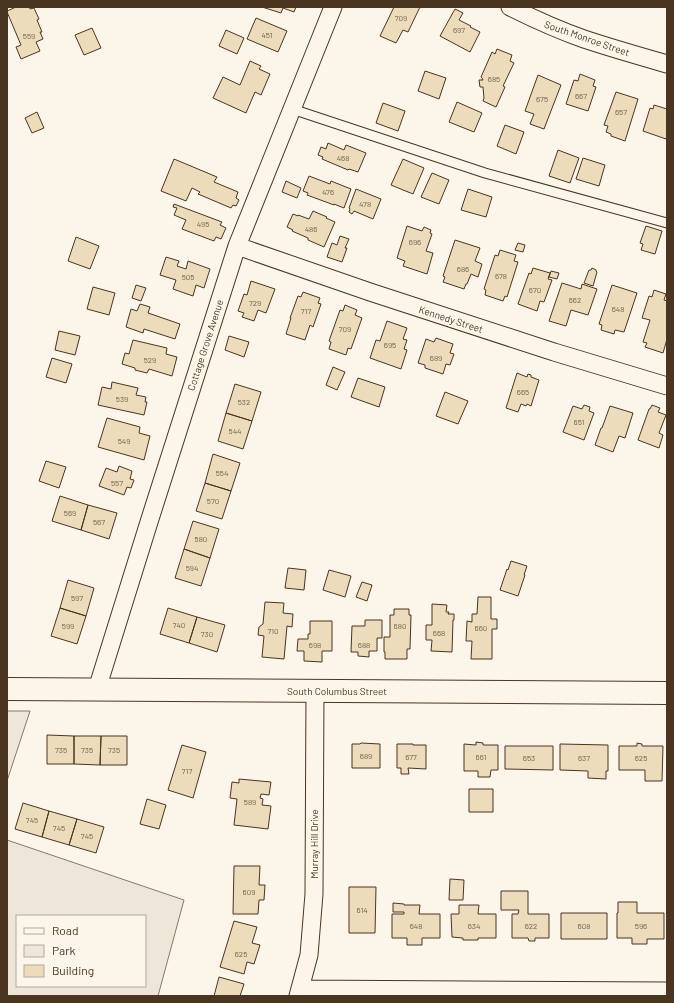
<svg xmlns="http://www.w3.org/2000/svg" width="674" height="1003" font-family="Barlow,sans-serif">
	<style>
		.green { fill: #ede6d9; stroke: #887966; fill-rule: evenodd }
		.building { fill: #ecdcbc; stroke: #4a3520 }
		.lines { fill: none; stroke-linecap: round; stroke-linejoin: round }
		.lane-casing { stroke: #4a3520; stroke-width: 11 }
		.street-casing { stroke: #4a3520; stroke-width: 19 }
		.secondary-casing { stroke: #4a3520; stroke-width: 24 }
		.lane { stroke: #fbf6e9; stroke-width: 9 }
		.street { stroke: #fbf6e9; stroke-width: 17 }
		.secondary { stroke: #fbf6e9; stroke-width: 22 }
		.labels { text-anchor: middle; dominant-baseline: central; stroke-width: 3; stroke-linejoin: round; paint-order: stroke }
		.number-label { font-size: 8px; fill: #725f47 }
		.street-label { font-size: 10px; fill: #4a3520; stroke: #fbf6e9 }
	</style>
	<rect width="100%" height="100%" fill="#fbf6e9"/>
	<path class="green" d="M 7,711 L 30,711 L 7,781 Z
		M 7,840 L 184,900 L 158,996 L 7,996 ZM 17,916 L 145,916 L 145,986 L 17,986 Z"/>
	<path class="building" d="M 16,7 L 29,7 L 30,9 L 34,8 L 39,19 L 37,20 L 42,32 L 40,32 L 43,39 L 36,42 L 40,51 L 21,59 L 16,47 L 21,45 L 7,12 L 7,11 Z
		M 262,7 L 296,7 L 294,12 L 283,8 L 281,13 Z
		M 394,7 L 420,7 L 408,32 L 403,30 L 396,43 L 380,36 Z
		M 455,9 L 463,13 L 459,20 L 471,26 L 470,27 L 480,32 L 470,52 L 440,36 Z
		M 256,18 L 287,31 L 278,52 L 247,39 Z
		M 92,28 L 101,48 L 84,55 L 75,35 Z
		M 226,30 L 244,38 L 237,54 L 219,46 Z
		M 497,49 L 512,55 L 510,61 L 514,63 L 503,86 L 505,87 L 496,107 L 483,101 L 484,98 L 483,87 L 480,87 L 479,80 L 483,80 L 482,78 L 481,77 L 492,52 L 495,54 Z
		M 250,61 L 261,66 L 259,69 L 270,74 L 261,95 L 255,92 L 246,113 L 213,98 L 223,77 L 240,85 Z
		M 425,71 L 446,78 L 439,99 L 418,91 Z
		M 580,74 L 595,80 L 593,86 L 596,87 L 588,111 L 566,104 L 574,80 L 578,81 Z
		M 538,75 L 561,85 L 544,129 L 530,124 L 534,114 L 525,111 Z
		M 616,92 L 638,99 L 625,141 L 611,136 L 611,134 L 606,132 L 608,126 L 604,125 Z
		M 457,102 L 482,113 L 474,132 L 449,122 Z
		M 383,103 L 405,111 L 398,131 L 376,123 Z
		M 654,105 L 667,109 L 667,135 L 666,139 L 643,131 L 650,108 L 653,109 Z
		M 37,112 L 44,128 L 32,133 L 25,118 Z
		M 505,125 L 524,132 L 516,154 L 497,146 Z
		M 328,143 L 344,150 L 346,145 L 366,153 L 358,172 L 349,169 L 348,170 L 322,159 L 323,157 L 318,155 L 321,147 L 326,149 Z
		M 558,150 L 579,158 L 570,183 L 549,176 Z
		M 583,158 L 605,165 L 599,186 L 576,179 Z
		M 174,159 L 217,177 L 214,182 L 238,192 L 236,198 L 239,200 L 236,206 L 233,205 L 231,208 L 198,194 L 200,192 L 192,188 L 186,201 L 161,191 Z
		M 403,159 L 424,168 L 413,194 L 391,185 Z
		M 432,173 L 449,180 L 439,204 L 421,197 Z
		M 309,176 L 330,184 L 331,181 L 351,189 L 344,208 L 334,204 L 334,205 L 307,195 L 308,193 L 303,191 Z
		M 286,181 L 301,188 L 297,198 L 282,192 Z
		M 356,189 L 381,199 L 373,219 L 354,211 L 352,214 L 349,212 L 350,209 L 349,208 Z
		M 468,189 L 492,197 L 486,217 L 461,210 Z
		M 174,204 L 222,222 L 220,225 L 226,228 L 221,239 L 216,237 L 214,241 L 182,229 L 186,220 L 174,215 L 177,208 L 173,207 Z
		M 313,211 L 327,217 L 326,218 L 335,222 L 324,247 L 308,240 L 308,238 L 292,231 L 293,230 L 287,227 L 293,214 L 298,216 L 298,215 L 309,219 Z
		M 407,226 L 422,231 L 424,227 L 431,230 L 430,233 L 432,234 L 426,251 L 433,253 L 427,274 L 403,266 L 405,261 L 397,258 Z
		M 646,226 L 662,231 L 655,254 L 641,250 L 643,244 L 640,243 Z
		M 340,236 L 349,239 L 345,248 L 347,248 L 342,262 L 327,257 L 332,243 L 337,245 Z
		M 76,237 L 99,246 L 90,269 L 68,261 Z
		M 455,240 L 480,248 L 475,261 L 482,264 L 478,277 L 471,274 L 467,284 L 466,284 L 464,289 L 443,282 L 445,277 L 443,276 Z
		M 518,243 L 525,245 L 523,252 L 515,250 Z
		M 500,250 L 516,255 L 514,261 L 518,262 L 507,297 L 505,296 L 503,301 L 485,295 L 486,290 L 484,289 L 495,255 L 498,256 Z
		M 166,257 L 179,261 L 177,266 L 186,269 L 188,261 L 210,269 L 204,288 L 196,285 L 193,296 L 173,289 L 176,280 L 160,275 Z
		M 533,268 L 550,273 L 548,279 L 552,280 L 544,302 L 540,301 L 537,311 L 518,304 L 529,273 L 531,274 Z
		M 592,268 L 596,270 L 596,271 L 597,272 L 593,286 L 584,283 L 589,270 L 591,270 Z
		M 551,271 L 559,273 L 557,279 L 549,277 Z
		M 251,281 L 275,289 L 266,313 L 258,310 L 254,321 L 242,317 L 244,313 L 238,311 L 244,294 L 247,295 Z
		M 562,283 L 581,289 L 582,284 L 597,289 L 588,315 L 571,310 L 566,326 L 549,321 Z
		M 136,285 L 146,288 L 141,301 L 132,298 Z
		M 612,285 L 637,293 L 624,332 L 615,330 L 614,334 L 601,330 L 602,325 L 599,324 Z
		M 93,287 L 115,293 L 109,315 L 87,309 Z
		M 654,290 L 666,294 L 664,300 L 667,301 L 667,339 L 663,353 L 645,347 L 647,343 L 643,342 L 650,320 L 642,318 L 649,296 L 652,297 Z
		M 303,292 L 320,298 L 318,303 L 321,304 L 313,327 L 310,325 L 305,340 L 286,334 L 291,318 L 290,318 L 298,296 L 301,297 Z
		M 140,304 L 150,307 L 148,313 L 180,324 L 175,339 L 144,329 L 143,333 L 126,327 L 131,309 L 137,311 Z
		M 345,305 L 357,310 L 355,315 L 362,318 L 351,349 L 348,348 L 346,355 L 329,349 L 331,342 L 329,341 L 340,310 L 343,311 Z
		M 387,321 L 407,328 L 403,339 L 407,340 L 404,349 L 407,350 L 401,369 L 370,358 L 376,340 L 380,341 Z
		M 59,331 L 80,336 L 75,355 L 55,350 Z
		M 229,336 L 249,342 L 244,357 L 225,350 Z
		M 436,338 L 453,344 L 450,353 L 454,354 L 450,365 L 446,364 L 443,374 L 425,368 L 425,365 L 418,363 L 426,339 L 434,342 Z
		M 133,340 L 167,348 L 166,354 L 177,357 L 172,376 L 149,369 L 147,373 L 135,370 L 135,368 L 122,364 L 125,353 L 129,354 Z
		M 52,358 L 72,364 L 66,383 L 46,377 Z
		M 333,367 L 345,372 L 337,390 L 326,385 Z
		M 517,373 L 527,377 L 528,374 L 531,375 L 531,377 L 539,380 L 531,406 L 527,404 L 526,406 L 521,404 L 518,412 L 506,408 Z
		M 358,378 L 385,387 L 379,407 L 351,397 Z
		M 112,382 L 138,388 L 136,395 L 146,397 L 145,402 L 147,402 L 144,415 L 98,405 L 102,387 L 111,389 Z
		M 235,384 L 261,392 L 252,421 L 226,413 Z
		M 445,392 L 468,401 L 458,424 L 436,416 Z
		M 584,405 L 590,407 L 589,411 L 594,413 L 584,440 L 563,432 L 573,406 L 582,409 Z
		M 652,405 L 660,408 L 658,412 L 666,415 L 659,433 L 663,435 L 659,448 L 638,440 L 649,409 L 650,409 Z
		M 610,406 L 633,413 L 625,438 L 619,436 L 613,452 L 595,445 L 601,428 L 602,428 Z
		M 226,413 L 252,421 L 243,449 L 218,441 Z
		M 107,418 L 140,427 L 139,433 L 150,436 L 144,460 L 98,447 Z
		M 213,454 L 240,463 L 231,491 L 205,483 Z
		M 46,461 L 66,467 L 59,488 L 39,481 Z
		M 119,466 L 132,471 L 130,479 L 134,480 L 131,488 L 127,487 L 124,495 L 99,486 L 106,468 L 117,472 Z
		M 205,483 L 231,491 L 222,519 L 196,511 Z
		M 60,496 L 88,505 L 81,530 L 52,521 Z
		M 88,505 L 117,513 L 109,539 L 81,530 Z
		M 193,521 L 219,529 L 210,558 L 184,549 Z
		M 184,549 L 210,558 L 201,586 L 175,578 Z
		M 511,561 L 527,566 L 524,575 L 525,575 L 518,596 L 500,590 L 507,569 L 508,570 Z
		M 288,568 L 306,570 L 304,590 L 285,588 Z
		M 329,570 L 351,576 L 345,597 L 323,590 Z
		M 68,580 L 94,588 L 86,616 L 60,608 Z
		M 362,582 L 372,585 L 367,601 L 356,597 Z
		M 478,597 L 491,597 L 491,619 L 497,619 L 497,629 L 492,629 L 492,659 L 471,659 L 472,641 L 466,641 L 467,621 L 472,622 L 472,614 L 477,614 Z
		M 265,602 L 284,603 L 283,613 L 293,614 L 292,627 L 287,626 L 284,659 L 262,657 L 264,636 L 258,635 L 259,627 L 263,624 Z
		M 432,604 L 447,605 L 446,612 L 449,612 L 448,614 L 454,614 L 454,620 L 453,620 L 452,652 L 431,651 L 432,640 L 426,640 L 426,625 L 432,625 Z
		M 60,608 L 86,616 L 77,644 L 51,636 Z
		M 168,608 L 197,617 L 189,643 L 160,634 Z
		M 394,609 L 409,609 L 409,615 L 411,615 L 410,649 L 407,649 L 407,659 L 385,659 L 385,652 L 384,652 L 384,637 L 390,637 L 390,615 L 394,615 Z
		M 197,617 L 225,625 L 217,652 L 189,643 Z
		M 365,620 L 382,620 L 382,638 L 377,638 L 377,651 L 369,651 L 369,657 L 358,656 L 358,652 L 351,652 L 352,626 L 365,626 Z
		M 310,621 L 332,621 L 332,651 L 322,651 L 322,662 L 304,661 L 304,651 L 297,651 L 298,639 L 308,639 L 308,634 L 310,634 Z
		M 47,735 L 74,736 L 74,764 L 47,764 Z
		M 74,736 L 101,736 L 100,765 L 74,764 Z
		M 101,736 L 127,736 L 127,765 L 100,765 Z
		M 476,742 L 483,743 L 483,745 L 498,745 L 498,770 L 491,770 L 490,777 L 478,777 L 478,771 L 464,771 L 464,744 L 476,745 Z
		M 361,743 L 380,744 L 380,768 L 352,768 L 352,744 L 360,744 Z
		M 637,743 L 642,744 L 642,746 L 663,746 L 662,781 L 645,781 L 645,770 L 619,770 L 619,746 L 637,746 Z
		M 397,744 L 413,744 L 413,745 L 426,745 L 426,769 L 408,768 L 409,774 L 401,774 L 401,768 L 397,768 Z
		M 560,744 L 608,745 L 608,771 L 606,771 L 606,779 L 588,778 L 588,771 L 560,770 Z
		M 182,745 L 206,752 L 193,798 L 168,790 Z
		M 505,746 L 553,746 L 553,770 L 505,769 Z
		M 239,779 L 271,782 L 269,795 L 261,794 L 260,798 L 263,799 L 262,805 L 271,806 L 268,829 L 234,825 L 237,799 L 230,798 L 232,782 L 239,783 Z
		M 469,789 L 493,789 L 493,812 L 469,812 Z
		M 147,799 L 166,805 L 159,829 L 140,824 Z
		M 23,803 L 49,811 L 42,837 L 15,829 Z
		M 49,811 L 77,819 L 69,845 L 42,837 Z
		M 77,819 L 104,827 L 96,853 L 69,845 Z
		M 234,866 L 260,866 L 259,885 L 265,885 L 264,900 L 259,900 L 258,914 L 233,914 Z
		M 450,879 L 464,880 L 463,900 L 449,900 Z
		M 349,887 L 376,887 L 375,933 L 349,933 Z
		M 501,891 L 528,891 L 528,914 L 549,914 L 549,938 L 535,938 L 535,941 L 529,941 L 528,938 L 512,938 L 512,914 L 518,914 L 519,910 L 501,910 Z
		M 618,902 L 637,902 L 637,913 L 664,913 L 664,939 L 647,939 L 647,944 L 632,944 L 632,938 L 617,938 L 617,913 L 618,913 Z
		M 393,903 L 404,904 L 404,905 L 420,905 L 419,914 L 440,914 L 440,938 L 422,938 L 422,945 L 407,945 L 407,938 L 392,938 L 392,914 L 404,914 L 404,912 L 393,912 Z
		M 459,905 L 479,905 L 478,914 L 496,914 L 496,938 L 478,938 L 478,940 L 463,940 L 463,938 L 452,937 L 451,914 L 459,914 Z
		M 561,913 L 607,913 L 607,939 L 561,939 Z
		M 234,921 L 257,927 L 252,943 L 260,945 L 254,964 L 247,962 L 244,974 L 220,967 Z
		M 219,977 L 244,984 L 240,996 L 214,996 Z"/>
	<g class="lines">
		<g class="lane-casing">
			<path id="lane" d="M 292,109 L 485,173 L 667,223"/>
		</g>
		<g class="street-casing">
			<path id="street" d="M 510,7 C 534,19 558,30 584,39 C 611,48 639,56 667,64
				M 237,246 L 370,292 L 554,352 L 667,386
				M 97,689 L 149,522 L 237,246 L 333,7
				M 300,989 L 667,991
				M 298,996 L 309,955 L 314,894 L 315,691"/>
		</g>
		<g class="secondary-casing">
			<path id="secondary" d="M 7,689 L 667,693"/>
		</g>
		<use href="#lane" class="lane"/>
		<use href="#street" class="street"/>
		<use href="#secondary" class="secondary"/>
	</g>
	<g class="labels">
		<g class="number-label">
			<text x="401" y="18">709</text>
			<text x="459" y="30">697</text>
			<text x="267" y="35">451</text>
			<text x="29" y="36">559</text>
			<text x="494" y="79">685</text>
			<text x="581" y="96">667</text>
			<text x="542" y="99">675</text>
			<text x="621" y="112">657</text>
			<text x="343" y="158">468</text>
			<text x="328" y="192">476</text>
			<text x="365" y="204">478</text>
			<text x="203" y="224">495</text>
			<text x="311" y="229">486</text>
			<text x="415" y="242">696</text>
			<text x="463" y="269">686</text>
			<text x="501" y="276">678</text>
			<text x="188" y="277">505</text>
			<text x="535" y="290">670</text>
			<text x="575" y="300">662</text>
			<text x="255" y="303">729</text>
			<text x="618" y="309">648</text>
			<text x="306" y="311">717</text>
			<text x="345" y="329">709</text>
			<text x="390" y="345">695</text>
			<text x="436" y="358">689</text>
			<text x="150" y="360">529</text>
			<text x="523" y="392">665</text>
			<text x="122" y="399">539</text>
			<text x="244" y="402">532</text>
			<text x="579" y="422">651</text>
			<text x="235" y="431">544</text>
			<text x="124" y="441">549</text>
			<text x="222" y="473">554</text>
			<text x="117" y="483">557</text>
			<text x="213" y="501">570</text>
			<text x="70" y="513">569</text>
			<text x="99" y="522">567</text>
			<text x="201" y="539">580</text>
			<text x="192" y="568">594</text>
			<text x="77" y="598">597</text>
			<text x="179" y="625">740</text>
			<text x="68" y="626">599</text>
			<text x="400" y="626">680</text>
			<text x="481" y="628">660</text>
			<text x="273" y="631">710</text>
			<text x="439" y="633">668</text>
			<text x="207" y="634">730</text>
			<text x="315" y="645">698</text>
			<text x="364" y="645">688</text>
			<text x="61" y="750">735</text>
			<text x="87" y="750">735</text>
			<text x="114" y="750">735</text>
			<text x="366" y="756">689</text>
			<text x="411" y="757">677</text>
			<text x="481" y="757">661</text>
			<text x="529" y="758">653</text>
			<text x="584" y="758">637</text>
			<text x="641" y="758">625</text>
			<text x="187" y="771">717</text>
			<text x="250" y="802">589</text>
			<text x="32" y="820">745</text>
			<text x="59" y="828">745</text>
			<text x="87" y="836">745</text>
			<text x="249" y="892">609</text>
			<text x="362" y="910">614</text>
			<text x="416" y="926">648</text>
			<text x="474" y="926">634</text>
			<text x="531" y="926">622</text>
			<text x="584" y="926">608</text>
			<text x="641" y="926">596</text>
			<text x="241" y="954">625</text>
		</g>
		<g class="street-label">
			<text transform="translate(587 38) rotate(19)">South Monroe Street</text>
			<text transform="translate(451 319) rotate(18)">Kennedy Street</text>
			<text transform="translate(205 345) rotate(-72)">Cottage Grove Avenue</text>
			<text x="337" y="691">South Columbus Street</text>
			<text transform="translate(314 844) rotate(-90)">Murray Hill Drive</text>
		</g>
	</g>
	<rect width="674" height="1003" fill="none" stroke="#4a3520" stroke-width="16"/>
	<rect x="16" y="915" width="130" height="72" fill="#fbf6e9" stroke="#b4a999"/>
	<rect x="24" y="928" width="20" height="6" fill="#fbf6e9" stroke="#b4a999"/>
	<text x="52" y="935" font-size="12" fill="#4a3520">Road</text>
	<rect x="24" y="945" width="20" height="12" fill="#ede6d9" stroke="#b4a999"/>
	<text x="52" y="955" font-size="12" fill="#4a3520">Park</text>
	<rect x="24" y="965" width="20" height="12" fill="#ecdcbc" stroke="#b4a999"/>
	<text x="52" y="975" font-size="12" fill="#4a3520">Building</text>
</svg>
